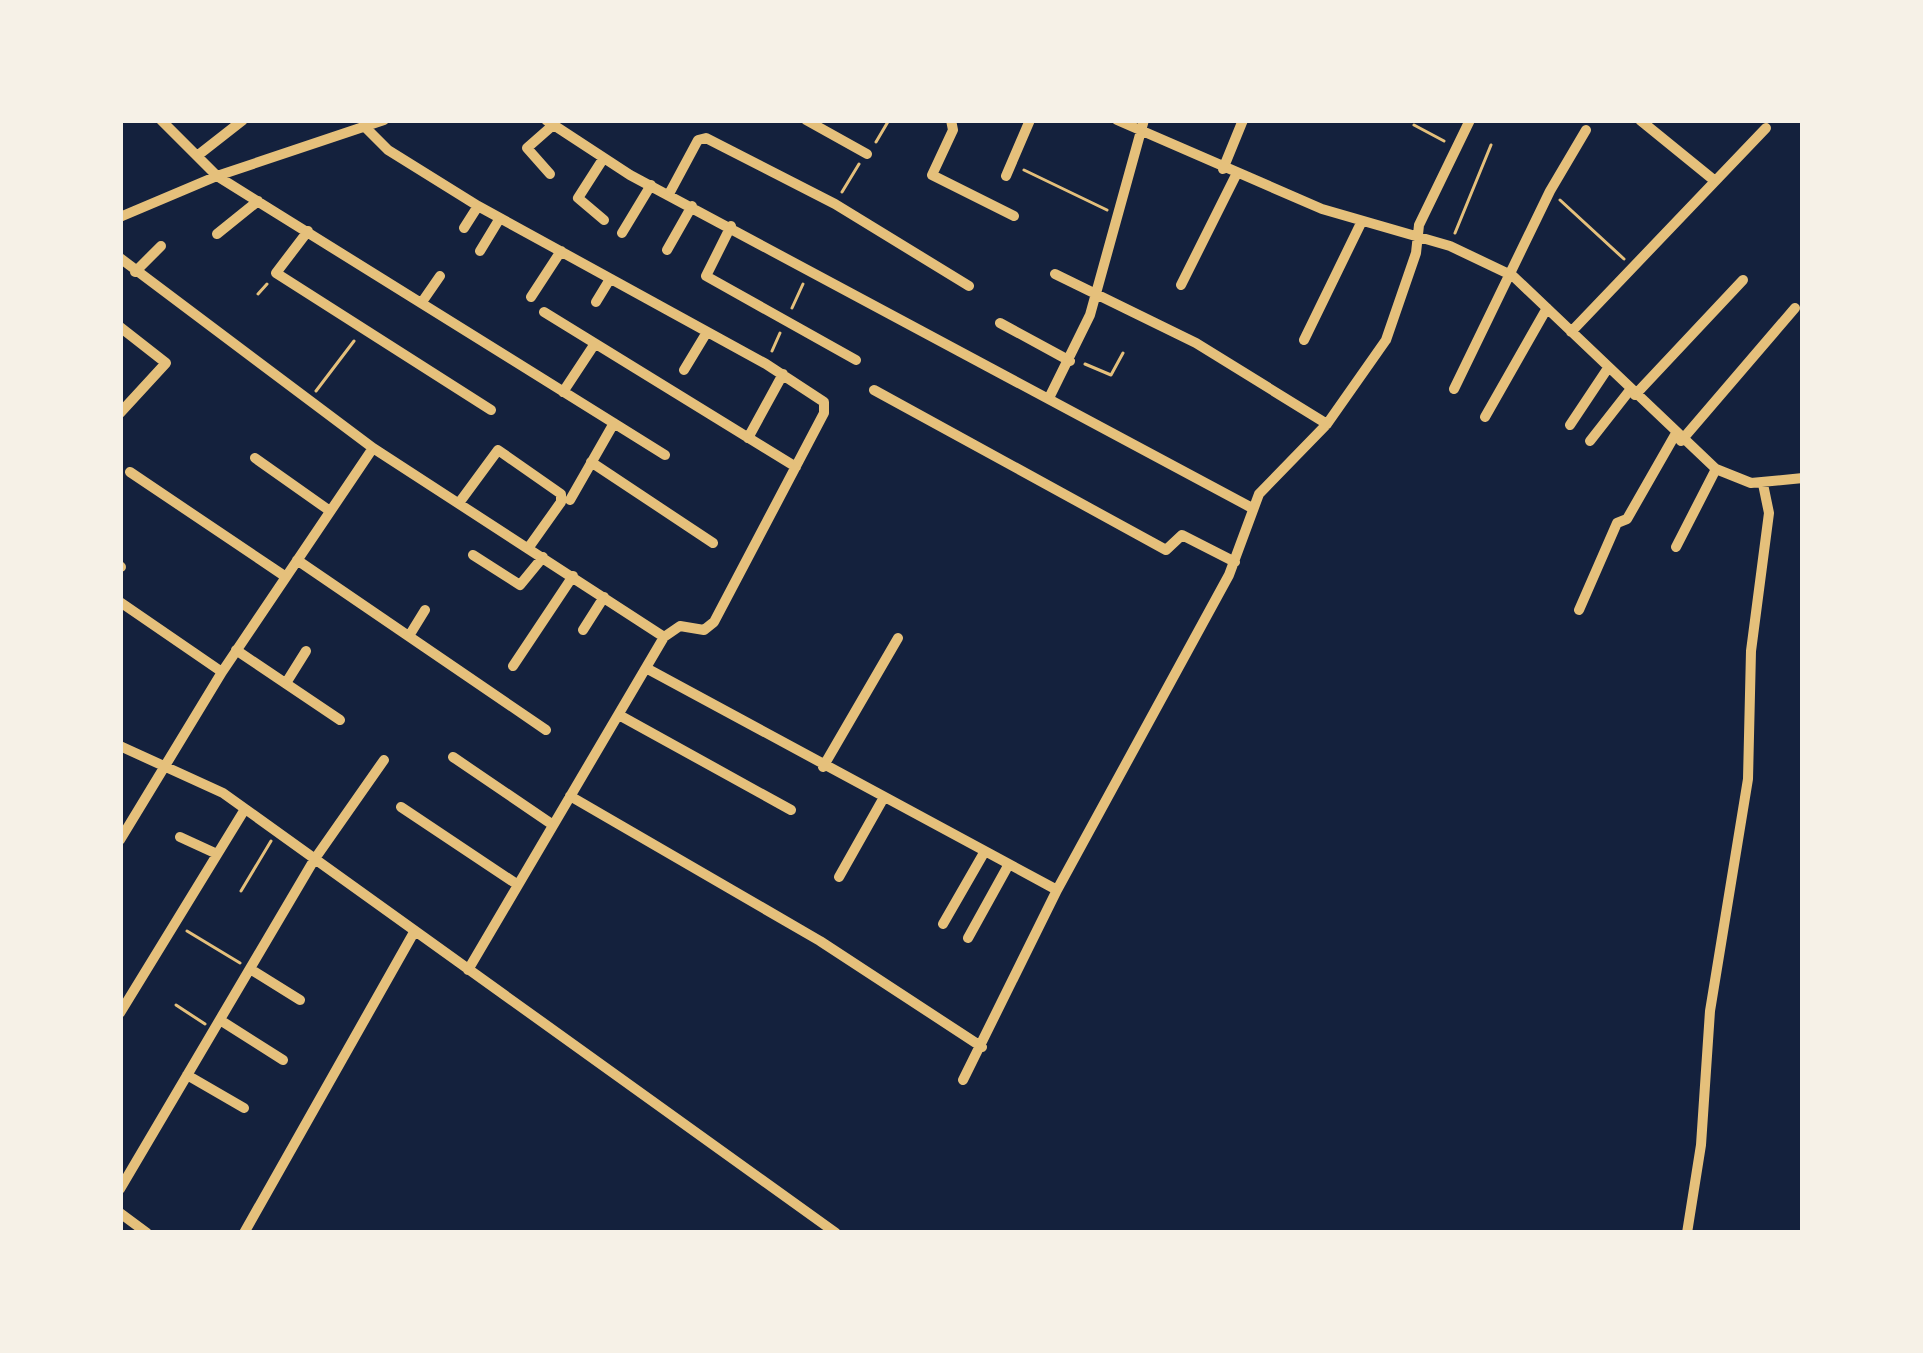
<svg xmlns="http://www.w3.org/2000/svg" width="1923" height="1353" font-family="Lato,sans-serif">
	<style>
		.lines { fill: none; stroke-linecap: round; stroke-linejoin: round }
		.path { stroke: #e5c07b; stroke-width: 3 }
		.minor { stroke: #e5c07b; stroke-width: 10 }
	</style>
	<rect width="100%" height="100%" fill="#14213d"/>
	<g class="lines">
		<path class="path" d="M 1414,125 L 1444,141
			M 876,142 L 889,120
			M 1024,170 L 1107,210
			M 842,192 L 859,164
			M 1560,200 L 1624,259
			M 1455,233 L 1491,145
			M 258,294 L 267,284
			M 792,308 L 803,284
			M 772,351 L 780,333
			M 1085,364 L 1111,375 L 1123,353
			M 316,391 L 354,341
			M 241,891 L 271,841
			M 187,931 L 240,963
			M 176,1005 L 205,1024"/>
		<path class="minor" d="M 161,120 L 217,176 L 665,455
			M 546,120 L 630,175 L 1252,508
			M 806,120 L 867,154
			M 951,120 L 953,130 L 932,175 L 1014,216
			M 1117,120 L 1322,209 L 1450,246 L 1513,276 L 1716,469 L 1751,483 L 1803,478
			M 1640,120 L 1715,181
			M 367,129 L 388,150 L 478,206 L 766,364 L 824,402 L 824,413 L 714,622 L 704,630 L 680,626 L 664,637 L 468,970
			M 197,156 L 243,120
			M 603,159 L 578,198 L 604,220
			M 1223,169 L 1243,120
			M 550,174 L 527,148 L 552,126
			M 1006,176 L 1030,120
			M 669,194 L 698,140 L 706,138 L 835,204 L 969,286
			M 120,217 L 217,176 L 384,120
			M 731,226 L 706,276 L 856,360
			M 464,228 L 478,206
			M 308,231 L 276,273 L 491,410
			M 622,233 L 651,185
			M 217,234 L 258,201
			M 667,250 L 692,206
			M 480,251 L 500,218
			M 120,258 L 373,448 L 664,637
			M 135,272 L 161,246
			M 1055,274 L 1196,343 L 1327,424
			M 1181,285 L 1236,175
			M 531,297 L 561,251
			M 422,302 L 440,276
			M 596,302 L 610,279
			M 544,312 L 796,467
			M 1000,323 L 1070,361
			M 120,327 L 166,363 L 120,413
			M 1571,332 L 1766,128
			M 1304,340 L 1361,223
			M 684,370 L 707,332
			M 1454,389 L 1550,191 L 1586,130
			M 874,390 L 1166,550 L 1182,535 L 1235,562
			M 563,392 L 594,345
			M 1635,395 L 1743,280
			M 1050,396 L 1090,315 L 1144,120
			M 1485,417 L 1547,308
			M 1570,425 L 1608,368
			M 748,438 L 783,374
			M 1590,441 L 1630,390
			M 1681,441 L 1795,308
			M 255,458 L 330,511
			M 591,462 L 713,543
			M 130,472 L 286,577
			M 570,500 L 614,423
			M 459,503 L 498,450 L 561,494 L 561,502 L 529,547
			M 1676,547 L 1716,469
			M 473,555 L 520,585 L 543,557
			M 297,560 L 546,730
			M 120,566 L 121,567
			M 120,602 L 222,672
			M 1579,610 L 1617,523 L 1627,519 L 1675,435
			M 583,630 L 604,597
			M 409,636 L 425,610
			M 236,650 L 340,720
			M 513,666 L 573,576
			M 646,668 L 1057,890
			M 286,683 L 306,651
			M 619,715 L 791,810
			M 120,746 L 223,793 L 836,1233
			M 453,757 L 553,825
			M 823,767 L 898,638
			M 570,796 L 820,941 L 982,1047
			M 401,807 L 518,885
			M 180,837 L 217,854
			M 120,840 L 222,672 L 373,448
			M 839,877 L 883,799
			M 943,924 L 985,851
			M 968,938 L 1009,864
			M 250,969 L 300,1000
			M 120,1013 L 245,809
			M 220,1020 L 283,1060
			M 187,1075 L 244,1108
			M 963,1080 L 1057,890 L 1229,575 L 1259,494 L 1327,424 L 1386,340 L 1416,253 L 1419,225 L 1470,120
			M 120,1189 L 314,860 L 384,760
			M 120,1213 L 147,1233
			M 244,1233 L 413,934
			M 1687,1233 L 1701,1145 L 1710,1011 L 1748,779 L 1751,651 L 1769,513 L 1763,484"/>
	</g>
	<rect width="1923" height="1353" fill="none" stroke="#f6f1e7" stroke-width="246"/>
</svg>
